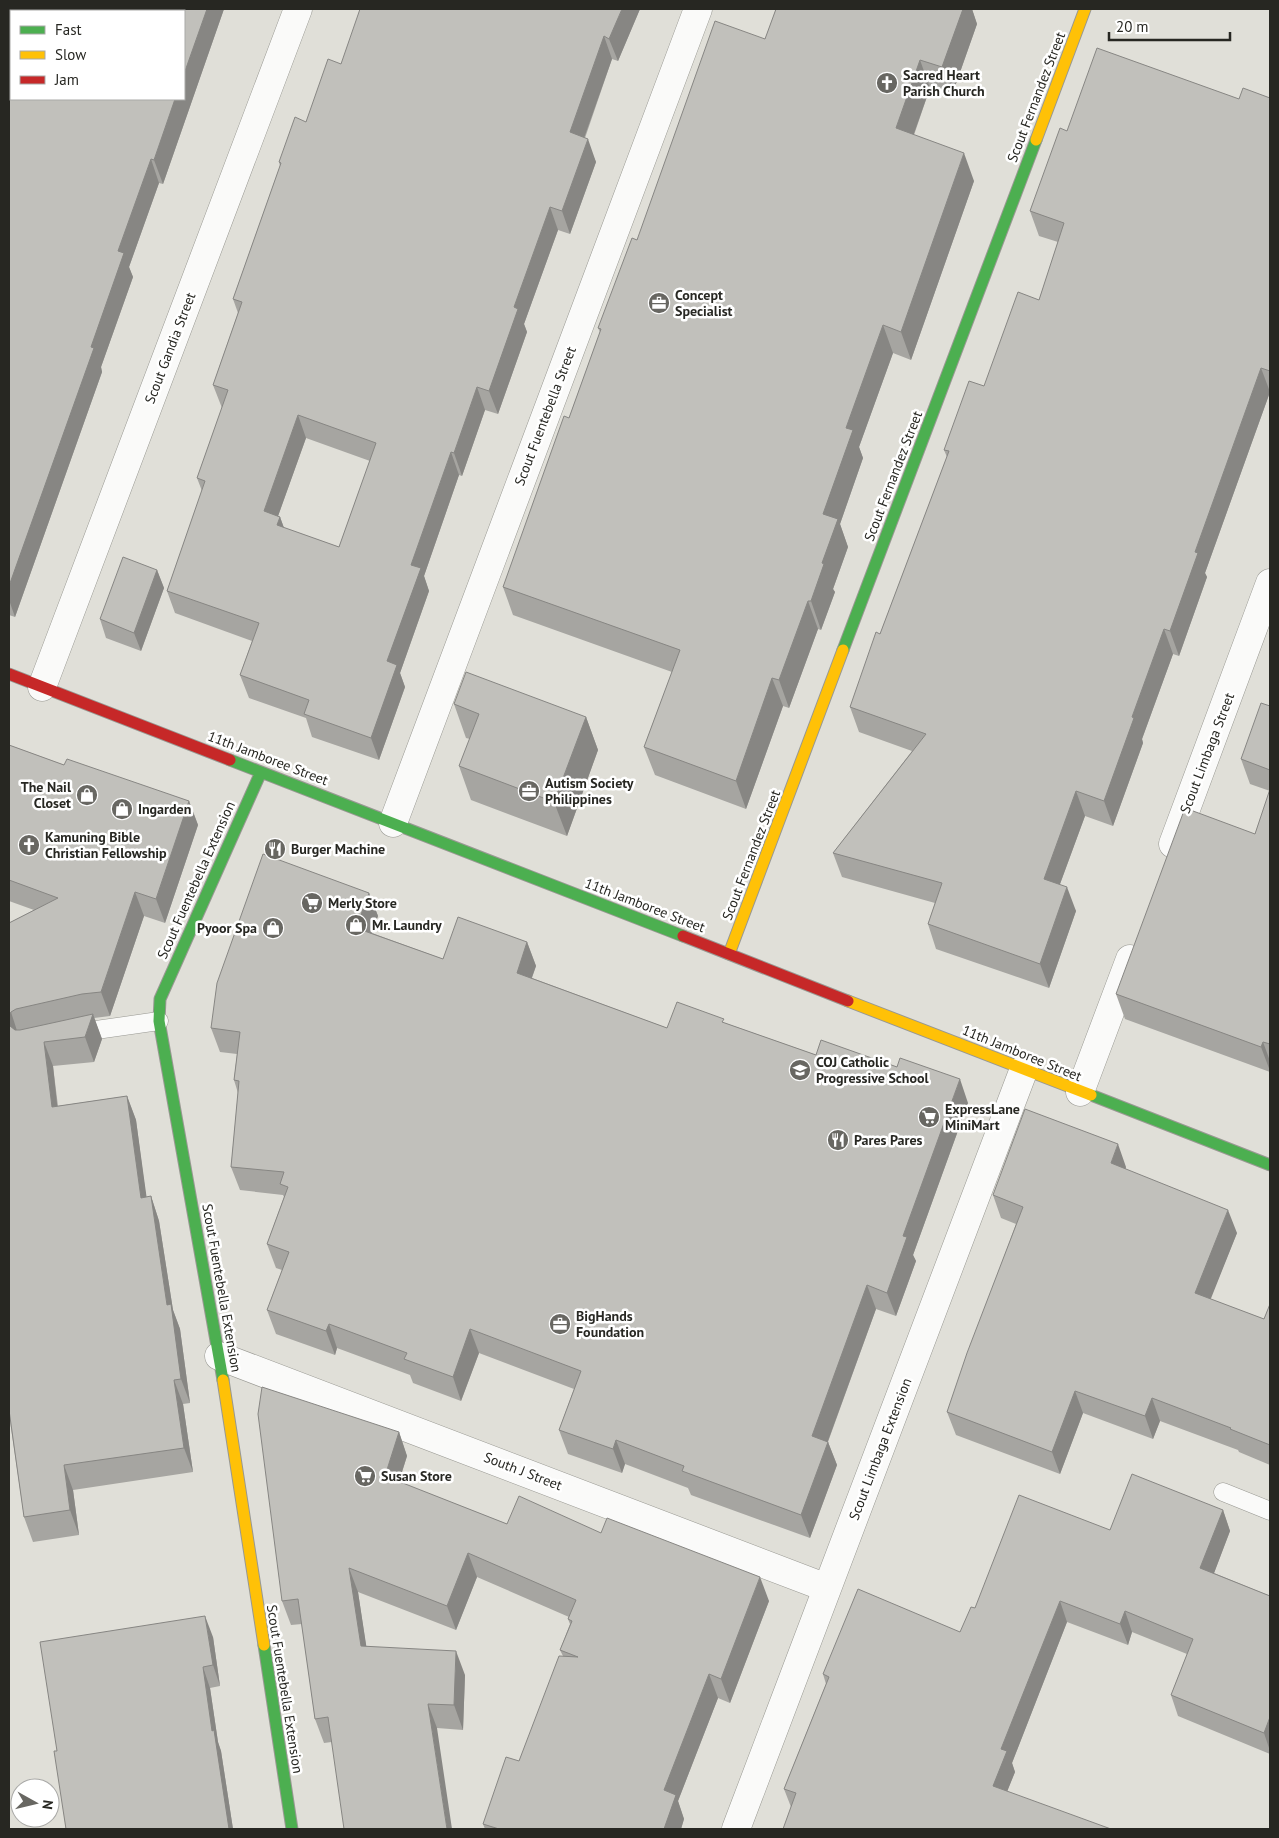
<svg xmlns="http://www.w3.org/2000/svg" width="1279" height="1838" font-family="'PT Sans',sans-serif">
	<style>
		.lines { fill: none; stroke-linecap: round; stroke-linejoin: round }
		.lane-casing { stroke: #989892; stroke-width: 19 }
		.street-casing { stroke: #989892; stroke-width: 29 }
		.fast-casing { stroke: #989892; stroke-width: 13 }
		.slow-casing { stroke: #989892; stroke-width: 13 }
		.jam-casing { stroke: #989892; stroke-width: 13 }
		.lane { stroke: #fafaf9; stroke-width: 18 }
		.street { stroke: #fafaf9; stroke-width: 28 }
		.fast { stroke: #4caf50; stroke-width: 11 }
		.slow { stroke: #ffc107; stroke-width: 11 }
		.jam { stroke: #c62828; stroke-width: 11 }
		.wall { fill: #a6a5a1; fill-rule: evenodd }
		.shaded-wall { fill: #878683 }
		.building { fill: #c1c0bb; stroke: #878683; fill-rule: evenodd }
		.labels { text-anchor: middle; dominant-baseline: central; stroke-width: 5; stroke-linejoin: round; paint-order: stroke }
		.poi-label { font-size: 14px; font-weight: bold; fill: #272722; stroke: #fff; text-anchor: start }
		.street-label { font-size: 14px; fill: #272722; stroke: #fff }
	</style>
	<rect width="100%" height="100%" fill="#e0dfd8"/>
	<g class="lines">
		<g class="lane-casing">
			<path id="lane" d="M 75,1033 L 159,1021
				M 1223,1492 L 1270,1511"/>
		</g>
		<g class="street-casing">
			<path id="street" d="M 42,687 L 298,9
				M 393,823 L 698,9
				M 1173,844 L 1270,583
				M 1080,1092 L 1130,959
				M 219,1356 L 827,1588
				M 736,1829 L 1024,1069"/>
		</g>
		<g class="fast-casing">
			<path id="fast" d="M 843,650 L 1036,140
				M 230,760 L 683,936
				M 1091,1095 L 1270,1165
				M 223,1380 L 159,1021 L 160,999 L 261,772
				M 264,1645 L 292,1829"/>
		</g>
		<g class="slow-casing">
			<path id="slow" d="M 1036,140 L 1085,9
				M 729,954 L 843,650
				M 848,1001 L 1091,1095
				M 223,1380 L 264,1645"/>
		</g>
		<g class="jam-casing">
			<path id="jam" d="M 9,674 L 230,760
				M 683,936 L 848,1001"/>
		</g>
		<use href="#lane" class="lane"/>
		<use href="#street" class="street"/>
		<use href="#fast" class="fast"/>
		<use href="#slow" class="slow"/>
		<use href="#jam" class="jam"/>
	</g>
	<path class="wall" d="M 9,9 L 224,9 L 163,184 L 159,183 L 129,267 L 133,277 L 101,367 L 102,372 L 15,617 L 9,615 Z
		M 640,9 L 618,61 L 612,59 L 585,138 L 596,162 L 570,234 L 558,230 L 524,324 L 527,332 L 498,414 L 485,410 L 462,476 L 459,475 L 424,576 L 429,591 L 400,673 L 405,687 L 379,760 L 312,737 L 306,718 L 249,698 L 240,675 L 252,641 L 175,613 L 167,591 L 202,491 L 197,478 L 222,408 L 213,385 L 238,313 L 233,299 L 280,166 L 279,162 L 306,122 ZM 306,438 L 370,461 L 339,547 L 284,528 L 280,517 L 278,516 Z
		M 776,9 L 972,9 L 977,24 L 952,95 L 930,88 L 914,135 L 974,181 L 911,360 L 893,353 L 859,447 L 863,458 L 840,524 L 848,547 L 833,589 L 835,592 L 821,630 L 818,629 L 789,708 L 783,706 L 746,809 L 655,775 L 644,747 L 672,672 L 513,615 L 503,587 L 569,418 L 600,332 L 598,328 L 637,240 L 765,39 Z
		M 1270,98 L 1270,392 L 1205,573 L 1207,577 L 1179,656 L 1173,654 L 1142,739 L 1143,743 L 1113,826 L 1085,816 L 1060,884 L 1076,911 L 1049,988 L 936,949 L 928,924 L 935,903 L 842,877 L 833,853 L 912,751 L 859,732 L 850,707 L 880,634 L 947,457 L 944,450 L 1039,300 L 1058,242 L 1039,236 L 1030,211 L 1067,131 L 1239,99 Z
		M 157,570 L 164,588 L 141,651 L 106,638 L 100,619 Z
		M 454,704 L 586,717 L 598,750 L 567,836 L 471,800 L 459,766 L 470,739 L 466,738 Z
		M 1270,706 L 1270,1072 L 1125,1019 L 1116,994 L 1255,834 L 1270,791 L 1250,784 L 1241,759 Z
		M 9,745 L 64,765 L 189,801 L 198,825 L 165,923 L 144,916 L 110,1016 L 94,1018 L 102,1039 L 94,1062 L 53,1066 L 58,1106 L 127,1096 L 136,1120 L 146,1197 L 151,1196 L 159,1221 L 173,1310 L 180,1329 L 190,1403 L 183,1404 L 193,1472 L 73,1490 L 79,1535 L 33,1542 L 24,1517 L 9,1414 L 9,923 L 34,910 L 9,901 Z
		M 369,893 L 378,916 L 372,933 L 443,959 L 527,942 L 536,966 L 532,978 L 667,1028 L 725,1023 L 816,1055 L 968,1103 L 913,1255 L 916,1261 L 896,1316 L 876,1309 L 828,1442 L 837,1465 L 810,1538 L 691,1495 L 688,1488 L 625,1464 L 622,1473 L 568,1454 L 559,1430 L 574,1389 L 479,1353 L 461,1401 L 413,1383 L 410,1375 L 337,1348 L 335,1355 L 276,1334 L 267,1310 L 282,1270 L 276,1268 L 267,1244 L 284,1197 L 283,1195 L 240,1190 L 231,1167 L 238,1093 L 234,1080 L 237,1054 L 220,1052 L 211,1028 Z
		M 1126,1167 L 1126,1169 L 1237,1233 L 1210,1299 L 1264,1319 L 1270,1304 L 1270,1465 L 1239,1452 L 1238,1450 L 1160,1421 L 1153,1439 L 1083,1413 L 1060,1474 L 956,1435 L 947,1412 L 1016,1224 L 1001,1218 L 993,1195 Z
		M 399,1432 L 407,1456 L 399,1482 L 507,1524 L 601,1533 L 769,1601 L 730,1703 L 718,1698 L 678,1801 L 684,1819 L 681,1829 L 485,1829 L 483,1824 L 519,1761 L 563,1656 L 560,1650 L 570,1624 L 568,1619 L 569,1617 L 477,1577 L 456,1630 L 358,1592 L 366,1646 L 465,1675 L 463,1730 L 437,1728 L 324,1743 L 315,1719 L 302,1624 L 291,1625 L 282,1601 Z
		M 1223,1510 L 1230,1531 L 1214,1573 L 1270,1596 L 1270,1754 L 1178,1716 L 1171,1695 L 1187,1654 L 1132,1632 L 1128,1645 L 1067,1622 L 1012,1763 L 1015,1772 L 1007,1791 L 791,1807 L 784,1789 L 826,1684 L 823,1674 L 960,1632 L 975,1608 L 1110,1530 Z
		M 213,1637 L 220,1686 L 210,1688 L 218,1742 L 221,1751 L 233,1829 L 66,1829 L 57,1751 Z"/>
	<path class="shaded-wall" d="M 207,9 L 224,9 L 163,184 L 154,160 L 175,99 L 184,99 L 184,74 Z
		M 622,9 L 640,9 L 618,61 L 609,39 Z
		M 959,9 L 972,9 L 977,24 L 952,95 L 942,67 Z
		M 604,36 L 612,59 L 578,155 L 570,132 Z
		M 920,60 L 930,88 L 906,156 L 896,128 Z
		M 588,139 L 596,162 L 570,234 L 562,211 Z
		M 964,153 L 974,181 L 911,360 L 901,332 Z
		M 151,159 L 159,183 L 129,267 L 133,277 L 101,367 L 102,372 L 15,617 L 9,600 L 9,586 L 118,251 Z
		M 550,207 L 558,230 L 524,324 L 527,332 L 498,414 L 489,391 L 514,307 Z
		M 883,325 L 893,353 L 859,447 L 863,458 L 840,524 L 848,547 L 833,589 L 835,592 L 821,630 L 811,601 L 822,563 L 823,514 L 846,428 Z
		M 1261,368 L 1270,392 L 1205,573 L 1207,577 L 1179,656 L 1170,631 L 1195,552 Z
		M 477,387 L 485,410 L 462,476 L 454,453 Z
		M 298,415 L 306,438 L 272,533 L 264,511 Z
		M 451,452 L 459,475 L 424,576 L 429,591 L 400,673 L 405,687 L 379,760 L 371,738 L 387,661 L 411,565 Z
		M 280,517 L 288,539 L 277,525 Z
		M 157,570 L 164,588 L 141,651 L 134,633 Z
		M 808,601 L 818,629 L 789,708 L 779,680 Z
		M 1164,629 L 1173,654 L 1142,739 L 1143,743 L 1113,826 L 1104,801 L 1132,717 Z
		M 772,678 L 783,706 L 746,809 L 736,781 Z
		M 586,717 L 598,750 L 567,836 L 554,802 Z
		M 1076,791 L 1085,816 L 1053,903 L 1044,879 Z
		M 189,801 L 198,825 L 165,923 L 156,899 Z
		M 1067,887 L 1076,911 L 1049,988 L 1040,964 Z
		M 135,892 L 144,916 L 110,1016 L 101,992 Z
		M 369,893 L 378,916 L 365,951 L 356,928 Z
		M 527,942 L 536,966 L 525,996 L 517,973 Z
		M 11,1012 L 19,1037 L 10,1026 L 9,1015 Z
		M 93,1014 L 102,1039 L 94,1062 L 85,1037 Z
		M 44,1042 L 53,1066 L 60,1132 L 52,1107 Z
		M 1263,1042 L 1270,1061 L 1270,1071 L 1261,1047 Z
		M 960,1079 L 968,1103 L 913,1255 L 916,1261 L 896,1316 L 887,1293 L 903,1236 Z
		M 127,1096 L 136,1120 L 150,1222 L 141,1198 Z
		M 1118,1144 L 1126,1167 L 1119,1185 L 1111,1163 Z
		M 151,1196 L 159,1221 L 173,1310 L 180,1329 L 190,1403 L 181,1379 L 167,1305 Z
		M 1228,1210 L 1237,1233 L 1204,1316 L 1195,1293 Z
		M 867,1285 L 876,1309 L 821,1460 L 812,1436 Z
		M 329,1324 L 337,1348 L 335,1355 L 326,1331 Z
		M 470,1329 L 479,1353 L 461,1401 L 453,1377 Z
		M 174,1380 L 183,1404 L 193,1472 L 184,1448 Z
		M 1075,1391 L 1083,1413 L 1060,1474 L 1052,1452 Z
		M 1152,1398 L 1160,1421 L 1153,1439 L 1145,1416 Z
		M 399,1432 L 407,1456 L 393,1500 L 385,1476 Z
		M 616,1440 L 625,1464 L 622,1473 L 613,1449 Z
		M 828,1442 L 837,1465 L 810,1538 L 801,1515 Z
		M 64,1465 L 73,1490 L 79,1535 L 70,1510 Z
		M 1223,1510 L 1230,1531 L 1208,1589 L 1200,1568 Z
		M 468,1553 L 477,1577 L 456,1630 L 447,1606 Z
		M 349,1568 L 358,1592 L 370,1670 L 361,1646 Z
		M 760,1577 L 769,1601 L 730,1703 L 721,1679 Z
		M 1060,1601 L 1067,1622 L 1012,1763 L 1015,1772 L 1001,1807 L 993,1786 L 1001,1749 Z
		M 1125,1611 L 1132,1632 L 1128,1645 L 1120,1624 Z
		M 205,1616 L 213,1637 L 220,1686 L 213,1665 Z
		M 456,1651 L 465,1675 L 463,1730 L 454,1705 Z
		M 203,1667 L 210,1688 L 218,1742 L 221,1751 L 233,1829 L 229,1829 L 212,1731 Z
		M 709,1674 L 718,1698 L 678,1801 L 684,1819 L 681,1829 L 664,1829 L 664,1790 Z
		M 428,1704 L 437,1728 L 452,1829 L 447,1829 Z
		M 1270,1717 L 1270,1751 L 1264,1733 Z"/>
	<path class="building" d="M 9,9 L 207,9 L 184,74 L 184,11 L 11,11 L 11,99 L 175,99 L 154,160 L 151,159 L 118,251 L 124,253 L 91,347 L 94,348 L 9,586 Z
		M 360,9 L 622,9 L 609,39 L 604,36 L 570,132 L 588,139 L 562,211 L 550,207 L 514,307 L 518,309 L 489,391 L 477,387 L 454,453 L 451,452 L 411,565 L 421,568 L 387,661 L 397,665 L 371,738 L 304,714 L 309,700 L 240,675 L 259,623 L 167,591 L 205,481 L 197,478 L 228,390 L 213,385 L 242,302 L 233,299 L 281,163 L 279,162 L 295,117 L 306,122 L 328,59 L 341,64 ZM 298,415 L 376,443 L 339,547 L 277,525 L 280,517 L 264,511 Z
		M 776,9 L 963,9 L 942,67 L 920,60 L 896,128 L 964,153 L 901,332 L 883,325 L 846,428 L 853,430 L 823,514 L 838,519 L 822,563 L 824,564 L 811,601 L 808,601 L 779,680 L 772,678 L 736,781 L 644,747 L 680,650 L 503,587 L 564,416 L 569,418 L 601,329 L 598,328 L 632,238 L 637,240 L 715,21 L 765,39 Z
		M 1097,48 L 1239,99 L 1243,88 L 1270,98 L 1270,371 L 1261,368 L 1195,552 L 1198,553 L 1170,631 L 1164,629 L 1132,717 L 1134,718 L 1104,801 L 1076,791 L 1044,879 L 1067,887 L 1040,964 L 928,924 L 942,883 L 833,853 L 926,734 L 850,707 L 876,632 L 880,634 L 949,451 L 944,450 L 969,381 L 984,386 L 1018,292 L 1039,300 L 1064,223 L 1030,211 L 1060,128 L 1067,131 Z
		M 123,557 L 157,570 L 134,633 L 100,619 Z
		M 466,672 L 586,717 L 554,802 L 459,766 L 479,714 L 454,704 Z
		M 1261,703 L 1270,706 L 1270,770 L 1241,759 Z
		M 9,745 L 64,765 L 67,759 L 189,801 L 156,899 L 135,892 L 101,992 L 82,994 L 16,1009 L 11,1012 L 9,1015 L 9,923 L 58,898 L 9,880 Z
		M 1270,789 L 1270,1044 L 1263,1042 L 1261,1047 L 1116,994 L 1185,808 L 1255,834 Z
		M 263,854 L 369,893 L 356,928 L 443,959 L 458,917 L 527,942 L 517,973 L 667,1028 L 677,1002 L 724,1019 L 722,1022 L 816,1055 L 821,1040 L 897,1067 L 900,1058 L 960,1079 L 903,1236 L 907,1237 L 887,1293 L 867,1285 L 812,1436 L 828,1442 L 801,1515 L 682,1471 L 684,1466 L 616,1440 L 613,1449 L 559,1430 L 581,1371 L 470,1329 L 453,1377 L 404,1359 L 407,1353 L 329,1324 L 326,1331 L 267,1310 L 289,1252 L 267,1244 L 288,1187 L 280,1184 L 284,1172 L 231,1167 L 239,1081 L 234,1080 L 240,1032 L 211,1028 L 217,983 Z
		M 93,1014 L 85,1037 L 44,1042 L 52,1107 L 127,1096 L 141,1198 L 151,1196 L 167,1305 L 171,1304 L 181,1379 L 174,1380 L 184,1448 L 64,1465 L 70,1510 L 24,1517 L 9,1410 L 9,1021 L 10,1026 L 15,1030 L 20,1030 Z
		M 1025,1109 L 1118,1144 L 1111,1163 L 1228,1210 L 1195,1293 L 1264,1319 L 1270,1304 L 1270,1445 L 1230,1429 L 1231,1428 L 1152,1398 L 1145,1416 L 1075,1391 L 1052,1452 L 947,1412 L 967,1353 L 1023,1207 L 993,1195 Z
		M 262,1387 L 399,1432 L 385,1476 L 507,1524 L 519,1496 L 601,1533 L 607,1518 L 760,1577 L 721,1679 L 709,1674 L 664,1790 L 676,1795 L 664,1829 L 499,1829 L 483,1824 L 506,1757 L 519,1761 L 559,1656 L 578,1657 L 560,1650 L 572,1621 L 568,1619 L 576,1600 L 468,1553 L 447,1606 L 349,1568 L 361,1646 L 456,1651 L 454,1705 L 428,1704 L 447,1829 L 344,1829 L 328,1717 L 315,1719 L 298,1599 L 282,1601 L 258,1414 Z
		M 1132,1474 L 1223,1510 L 1200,1568 L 1270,1596 L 1270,1717 L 1264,1733 L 1171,1695 L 1193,1639 L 1125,1611 L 1120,1624 L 1060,1601 L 1001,1749 L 1007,1751 L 993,1786 L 1111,1829 L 783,1829 L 796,1793 L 784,1789 L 829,1677 L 823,1674 L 858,1589 L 960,1632 L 971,1607 L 975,1608 L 1019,1495 L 1110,1530 Z
		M 205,1616 L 213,1665 L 203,1667 L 212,1731 L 214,1730 L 229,1829 L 66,1829 L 54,1751 L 57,1751 L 40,1642 Z"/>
	<defs>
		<g id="church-disc" transform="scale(1.125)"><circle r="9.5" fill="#686762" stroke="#fff"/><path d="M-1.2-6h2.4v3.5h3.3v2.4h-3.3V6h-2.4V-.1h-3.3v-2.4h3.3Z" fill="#fff"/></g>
		<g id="office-disc" transform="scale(1.125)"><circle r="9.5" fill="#686762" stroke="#fff"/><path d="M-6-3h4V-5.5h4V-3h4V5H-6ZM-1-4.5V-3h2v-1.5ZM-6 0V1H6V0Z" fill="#fff"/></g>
		<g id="shop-disc" transform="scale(1.125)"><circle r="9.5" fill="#686762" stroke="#fff"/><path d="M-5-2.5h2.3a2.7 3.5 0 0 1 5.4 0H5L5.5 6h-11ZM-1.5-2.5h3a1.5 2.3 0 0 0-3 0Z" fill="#fff"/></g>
		<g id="restaurant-disc" transform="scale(1.125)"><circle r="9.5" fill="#686762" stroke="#fff"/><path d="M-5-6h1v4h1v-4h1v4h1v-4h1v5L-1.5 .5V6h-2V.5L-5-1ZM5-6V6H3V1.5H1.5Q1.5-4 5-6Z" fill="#fff"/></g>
		<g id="supermarket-disc" transform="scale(1.125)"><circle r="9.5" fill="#686762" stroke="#fff"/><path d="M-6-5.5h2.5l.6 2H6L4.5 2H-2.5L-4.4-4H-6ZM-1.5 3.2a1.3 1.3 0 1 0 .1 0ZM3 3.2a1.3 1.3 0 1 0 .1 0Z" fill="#fff"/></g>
		<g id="school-disc" transform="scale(1.125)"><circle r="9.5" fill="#686762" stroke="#fff"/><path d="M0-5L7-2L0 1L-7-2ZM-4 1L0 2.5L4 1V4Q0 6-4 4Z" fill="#fff"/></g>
	</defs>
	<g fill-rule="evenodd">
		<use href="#church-disc" x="887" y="83"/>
		<use href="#office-disc" x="659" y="303"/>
		<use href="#office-disc" x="529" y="791"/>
		<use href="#shop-disc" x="87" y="795"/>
		<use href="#shop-disc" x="122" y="809"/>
		<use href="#church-disc" x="29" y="845"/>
		<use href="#restaurant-disc" x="275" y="849"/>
		<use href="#supermarket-disc" x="312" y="903"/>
		<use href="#shop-disc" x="356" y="925"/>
		<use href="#shop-disc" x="273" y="928"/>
		<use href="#school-disc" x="800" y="1070"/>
		<use href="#supermarket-disc" x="929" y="1117"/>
		<use href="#restaurant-disc" x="838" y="1140"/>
		<use href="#office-disc" x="560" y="1324"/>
		<use href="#supermarket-disc" x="365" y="1476"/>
	</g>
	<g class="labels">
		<g class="poi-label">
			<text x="903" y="75">Sacred Heart<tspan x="903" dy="16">Parish Church</tspan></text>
			<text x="675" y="295">Concept<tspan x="675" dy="16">Specialist</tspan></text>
			<text x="545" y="783">Autism Society<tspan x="545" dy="16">Philippines</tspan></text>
			<text x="71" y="787" text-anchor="end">The Nail<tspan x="71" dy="16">Closet</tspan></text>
			<text x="138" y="809">Ingarden</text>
			<text x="45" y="837">Kamuning Bible<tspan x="45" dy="16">Christian Fellowship</tspan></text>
			<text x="291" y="849">Burger Machine</text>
			<text x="328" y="903">Merly Store</text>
			<text x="372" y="925">Mr. Laundry</text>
			<text x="257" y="928" text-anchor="end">Pyoor Spa</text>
			<text x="816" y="1062">COJ Catholic<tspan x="816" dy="16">Progressive School</tspan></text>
			<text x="945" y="1109">ExpressLane<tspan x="945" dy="16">MiniMart</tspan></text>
			<text x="854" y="1140">Pares Pares</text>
			<text x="576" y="1316">BigHands<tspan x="576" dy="16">Foundation</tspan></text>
			<text x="381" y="1476">Susan Store</text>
		</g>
		<g class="street-label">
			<text transform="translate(1036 97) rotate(-69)">Scout Fernandez Street</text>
			<text transform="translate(170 348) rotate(-69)">Scout Gandia Street</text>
			<text transform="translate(545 416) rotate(-69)">Scout Fuentebella Street</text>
			<text transform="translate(893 476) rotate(-69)">Scout Fernandez Street</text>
			<text transform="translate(1207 753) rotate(-69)">Scout Limbaga Street</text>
			<text transform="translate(268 758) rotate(21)">11th Jamboree Street</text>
			<text transform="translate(751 855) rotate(-69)">Scout Fernandez Street</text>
			<text transform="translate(196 880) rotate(-66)">Scout Fuentebella Extension</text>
			<text transform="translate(645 905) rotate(21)">11th Jamboree Street</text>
			<text transform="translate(1022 1053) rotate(22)">11th Jamboree Street</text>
			<text transform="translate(222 1288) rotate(80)">Scout Fuentebella Extension</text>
			<text transform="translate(880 1449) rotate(-69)">Scout Limbaga Extension</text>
			<text transform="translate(523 1471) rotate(21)">South J Street</text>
			<text transform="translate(285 1689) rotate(81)">Scout Fuentebella Extension</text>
		</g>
	</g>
	<rect width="1279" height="1838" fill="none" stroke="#272722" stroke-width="20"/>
	<rect x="10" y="10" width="175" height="90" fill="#ffffff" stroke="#a9a9a7"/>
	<rect x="20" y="26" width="25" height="8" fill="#4caf50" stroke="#a9a9a7"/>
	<text x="55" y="35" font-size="15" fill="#272722">Fast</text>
	<rect x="20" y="51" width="25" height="8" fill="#ffc107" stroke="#a9a9a7"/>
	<text x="55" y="60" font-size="15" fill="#272722">Slow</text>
	<rect x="20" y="76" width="25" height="8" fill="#c62828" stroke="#a9a9a7"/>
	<text x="55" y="85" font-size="15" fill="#272722">Jam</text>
	<g transform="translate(35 1803) rotate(98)"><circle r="24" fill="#ffffff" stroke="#a9a9a7"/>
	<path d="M0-4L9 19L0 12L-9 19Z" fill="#686762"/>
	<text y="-8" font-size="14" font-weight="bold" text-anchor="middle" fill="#272722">N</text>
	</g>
	<path d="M1109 32v8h121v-8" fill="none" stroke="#272722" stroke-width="2.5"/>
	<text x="1116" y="32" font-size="15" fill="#272722" stroke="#ffffff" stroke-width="4" paint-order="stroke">20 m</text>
</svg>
